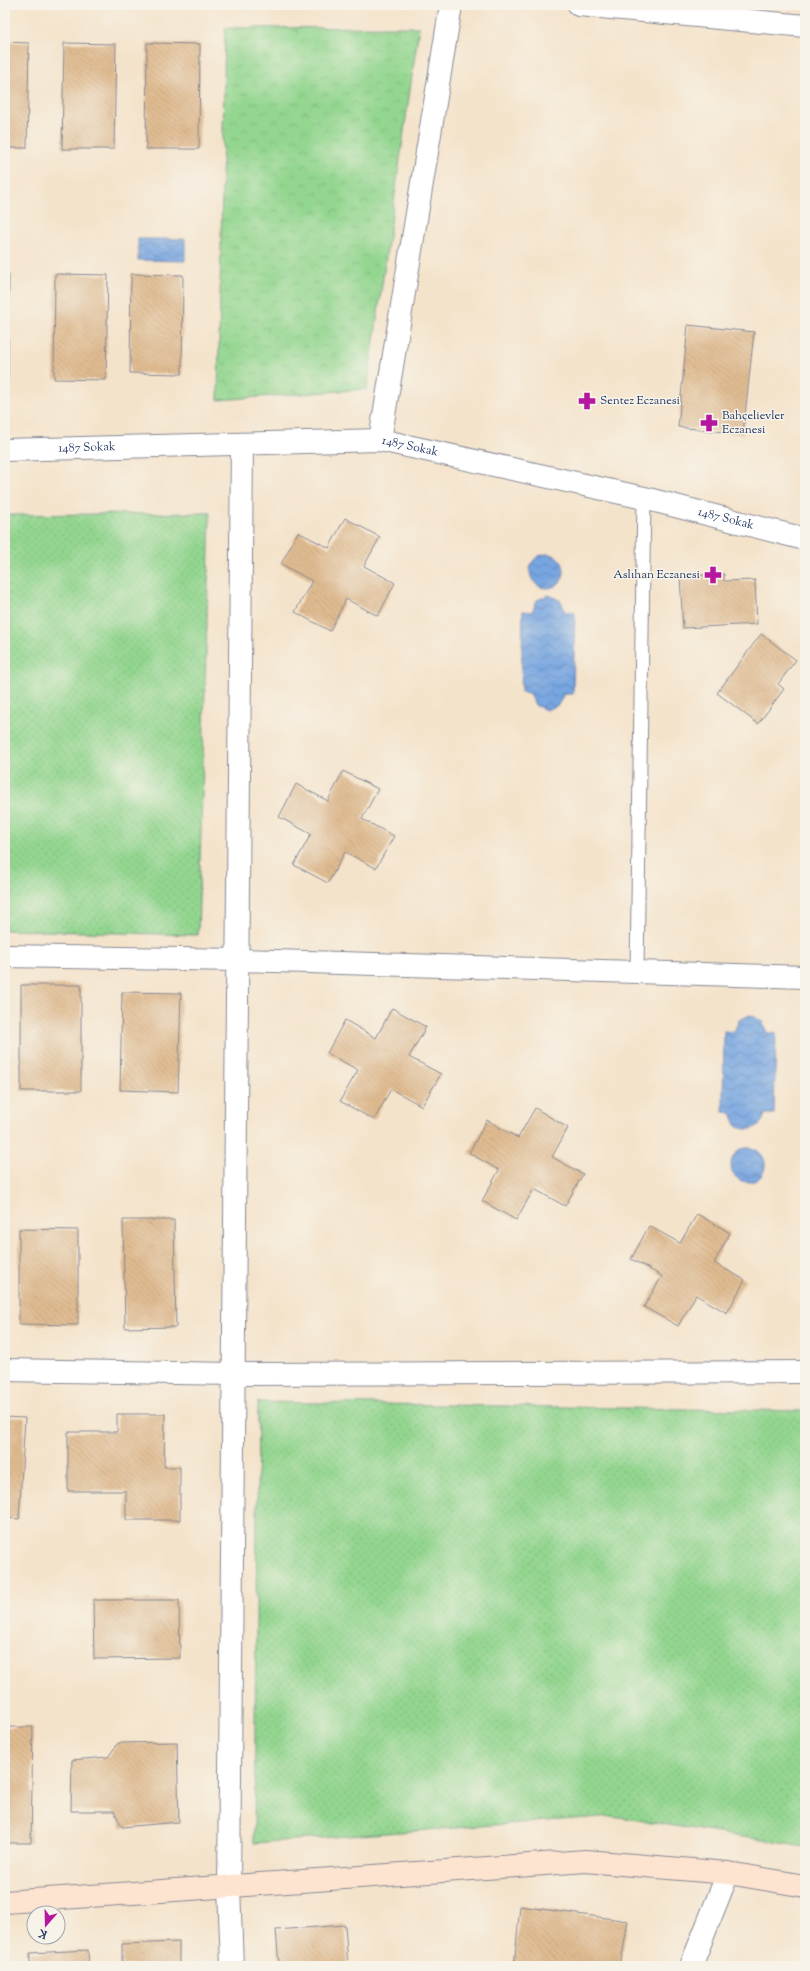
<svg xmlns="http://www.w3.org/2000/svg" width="810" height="1971" font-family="'Sorts Mill Goudy',serif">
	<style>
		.grass { fill: url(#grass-dots); stroke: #578276 }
		.park { fill: url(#park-crowns); stroke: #578276 }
		.water { fill: url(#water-waves); stroke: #496a9f }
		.building { fill: url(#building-back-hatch) }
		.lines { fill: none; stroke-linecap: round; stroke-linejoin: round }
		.lane-casing { stroke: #888994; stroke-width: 15 }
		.street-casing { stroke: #888994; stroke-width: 24 }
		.secondary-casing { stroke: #888994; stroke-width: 24 }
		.lane { stroke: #fff; stroke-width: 13 }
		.street { stroke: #fff; stroke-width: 22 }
		.secondary { stroke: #fde4d1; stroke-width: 22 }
		.labels { text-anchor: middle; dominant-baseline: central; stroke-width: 3; stroke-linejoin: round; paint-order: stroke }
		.poi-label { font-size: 12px; fill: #1b2f5e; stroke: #f7f3e8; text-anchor: start }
		.street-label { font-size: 12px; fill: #1b2f5e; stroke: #f7f3e8 }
	</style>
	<defs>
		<pattern id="grass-dots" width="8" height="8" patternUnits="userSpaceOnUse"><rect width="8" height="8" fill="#93d68f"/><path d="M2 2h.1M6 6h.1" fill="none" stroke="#7eb87e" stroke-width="1.8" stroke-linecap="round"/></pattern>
		<pattern id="park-crowns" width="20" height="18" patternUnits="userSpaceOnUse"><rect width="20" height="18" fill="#93d68f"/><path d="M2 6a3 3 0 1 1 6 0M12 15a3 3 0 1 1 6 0" fill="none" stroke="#7eb87e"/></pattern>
		<pattern id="water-waves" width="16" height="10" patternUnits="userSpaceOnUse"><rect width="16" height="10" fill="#77a5e0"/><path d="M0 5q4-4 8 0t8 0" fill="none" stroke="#6187b9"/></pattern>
		<pattern id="building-back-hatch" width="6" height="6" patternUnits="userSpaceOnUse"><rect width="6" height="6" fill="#e0bb90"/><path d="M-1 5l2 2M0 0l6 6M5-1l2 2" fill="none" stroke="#c0a17f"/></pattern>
	</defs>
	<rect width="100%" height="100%" fill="#f7f3e8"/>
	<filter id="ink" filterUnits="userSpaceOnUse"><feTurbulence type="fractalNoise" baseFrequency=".025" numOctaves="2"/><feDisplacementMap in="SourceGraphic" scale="8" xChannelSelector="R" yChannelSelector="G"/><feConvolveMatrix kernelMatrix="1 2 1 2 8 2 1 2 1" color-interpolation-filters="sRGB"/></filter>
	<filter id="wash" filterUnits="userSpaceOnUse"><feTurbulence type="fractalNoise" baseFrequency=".012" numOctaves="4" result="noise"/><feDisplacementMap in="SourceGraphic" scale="16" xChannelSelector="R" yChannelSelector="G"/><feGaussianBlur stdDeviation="0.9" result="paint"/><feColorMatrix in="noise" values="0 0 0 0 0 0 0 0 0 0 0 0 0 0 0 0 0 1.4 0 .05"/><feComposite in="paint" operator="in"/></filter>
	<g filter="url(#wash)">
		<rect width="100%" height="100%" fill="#f4e3cb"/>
		<path class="grass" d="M 210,513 L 198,935 L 5,930 L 5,515 Z
			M 258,1402 L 805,1411 L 805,1847 L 613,1816 L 254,1843 Z"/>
		<path class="park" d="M 419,27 L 367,389 L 218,400 L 225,28 Z"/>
		<path class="water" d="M 138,239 L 185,239 L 185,261 L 138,260 Z
			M530 571a17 17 0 1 1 34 0a17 17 0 1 1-34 0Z
			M 549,595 L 561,601 L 565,612 L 575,613 L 573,694 L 564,694 L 558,705 L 546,710 L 535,705 L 530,693 L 521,692 L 523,611 L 532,612 L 537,600 Z
			M 750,1015 L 762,1021 L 767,1033 L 776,1033 L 774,1114 L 765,1114 C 762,1128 748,1134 736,1125 L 731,1113 L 723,1112 L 724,1031 L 734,1032 L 739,1020 Z
			M731 1165a17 17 0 1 1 34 0a17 17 0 1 1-34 0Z"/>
		<g id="blocks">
			<path class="building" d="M 5,42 L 29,43 L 27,148 L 5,148 Z
				M 64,43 L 116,44 L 114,149 L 62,149 Z
				M 147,43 L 200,44 L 199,149 L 146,149 Z
				M 5,274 L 9,274 L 8,380 L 5,380 Z
				M 55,274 L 108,275 L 106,380 L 54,379 Z
				M 131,274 L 183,275 L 182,374 L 130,373 Z
				M 688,325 L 754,332 L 743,434 L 678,427 Z
				M 345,518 L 380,537 L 364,566 L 395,583 L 378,616 L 346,599 L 330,631 L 295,612 L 312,581 L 281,564 L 298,532 L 329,548 Z
				M 724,574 L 724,581 L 755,580 L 757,624 L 683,628 L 680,576 Z
				M 761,634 L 796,660 L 778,684 L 784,689 L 758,724 L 717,693 Z
				M 343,771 L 378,789 L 362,819 L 394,836 L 376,868 L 345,852 L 328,883 L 294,865 L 311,834 L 279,817 L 296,784 L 328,801 Z
				M 21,985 L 81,985 L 81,1091 L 21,1091 Z
				M 122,992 L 181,993 L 178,1092 L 120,1090 Z
				M 392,1008 L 426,1027 L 409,1057 L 441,1074 L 422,1106 L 391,1089 L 374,1120 L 340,1101 L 358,1070 L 327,1053 L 345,1020 L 376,1038 Z
				M 535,1108 L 568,1128 L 552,1157 L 583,1174 L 565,1206 L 534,1189 L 516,1220 L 482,1201 L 499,1170 L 469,1153 L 487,1120 L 518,1138 Z
				M 697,1214 L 730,1233 L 714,1263 L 745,1280 L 727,1313 L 696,1295 L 678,1326 L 644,1307 L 662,1276 L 631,1259 L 649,1226 L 680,1243 Z
				M 123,1220 L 174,1220 L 176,1327 L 125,1328 Z
				M 19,1229 L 78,1230 L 78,1325 L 19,1324 Z
				M 117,1414 L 165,1414 L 164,1467 L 180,1467 L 180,1520 L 126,1520 L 126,1491 L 68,1491 L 68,1432 L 117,1432 Z
				M 5,1417 L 25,1418 L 19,1519 L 5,1518 Z
				M 93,1600 L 179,1600 L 180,1658 L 94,1659 Z
				M 5,1727 L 33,1727 L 31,1843 L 5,1843 Z
				M 177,1742 L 179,1822 L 122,1827 L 114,1811 L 71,1811 L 72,1760 L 108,1757 L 118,1743 Z
				M 520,1906 L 628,1921 L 621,1962 L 582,1962 L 581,1966 L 514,1966 Z
				M 345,1925 L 348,1966 L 279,1966 L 276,1930 Z
				M 179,1942 L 179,1966 L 122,1966 L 122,1944 Z
				M 88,1950 L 89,1966 L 30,1966 L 30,1953 Z"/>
		</g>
	</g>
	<g filter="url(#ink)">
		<use href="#blocks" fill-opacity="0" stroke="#888994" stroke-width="1"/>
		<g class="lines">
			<g class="lane-casing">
				<path id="lane" d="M 637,970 L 644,498"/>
			</g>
			<g class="street-casing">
				<g id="street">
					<path d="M 579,5 L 805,26"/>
					<path d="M 380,440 L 451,5"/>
					<path id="s1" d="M 5,450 L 380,440 L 644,498 L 805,539"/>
					<path d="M 5,956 L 238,960 L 805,977"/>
					<path d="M 5,1370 L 234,1374 L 805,1372"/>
					<path d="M 232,1966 L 229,1887 L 242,444"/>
					<path d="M 691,1966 L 728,1873"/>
				</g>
			</g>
			<g class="secondary-casing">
				<path id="secondary" d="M 5,1902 L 586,1861 L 728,1873 L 805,1886"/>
			</g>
			<use href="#lane" class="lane"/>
			<use href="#street" class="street"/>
			<use href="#secondary" class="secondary"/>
		</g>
	</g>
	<defs>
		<g id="pharmacy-bare" transform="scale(1.38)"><path d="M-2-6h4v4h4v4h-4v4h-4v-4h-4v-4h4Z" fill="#b5179e" stroke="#f7f3e8" stroke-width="2.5" paint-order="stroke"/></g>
	</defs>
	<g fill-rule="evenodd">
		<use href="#pharmacy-bare" x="587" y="401"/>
		<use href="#pharmacy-bare" x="709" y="423"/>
		<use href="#pharmacy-bare" x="713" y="575"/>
	</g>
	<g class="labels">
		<g class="poi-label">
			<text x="600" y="401">Sentez Eczanesi</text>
			<text x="722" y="416">Bahçelievler<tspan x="722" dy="14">Eczanesi</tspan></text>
			<text x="700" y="575" text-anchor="end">Aslıhan Eczanesi</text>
		</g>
		<g class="street-label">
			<text stroke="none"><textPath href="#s1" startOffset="406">1487 Sokak</textPath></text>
			<text stroke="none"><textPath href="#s1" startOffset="82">1487 Sokak</textPath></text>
			<text stroke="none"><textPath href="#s1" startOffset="730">1487 Sokak</textPath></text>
		</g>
	</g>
	<rect width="810" height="1971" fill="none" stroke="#f7f3e8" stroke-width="20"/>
	<g transform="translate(46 1925) rotate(200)"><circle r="19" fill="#f7f3e8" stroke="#9fa5b1"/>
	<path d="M0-3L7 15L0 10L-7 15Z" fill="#b5179e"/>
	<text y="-6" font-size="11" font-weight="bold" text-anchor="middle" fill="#1b2f5e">K</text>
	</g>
</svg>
